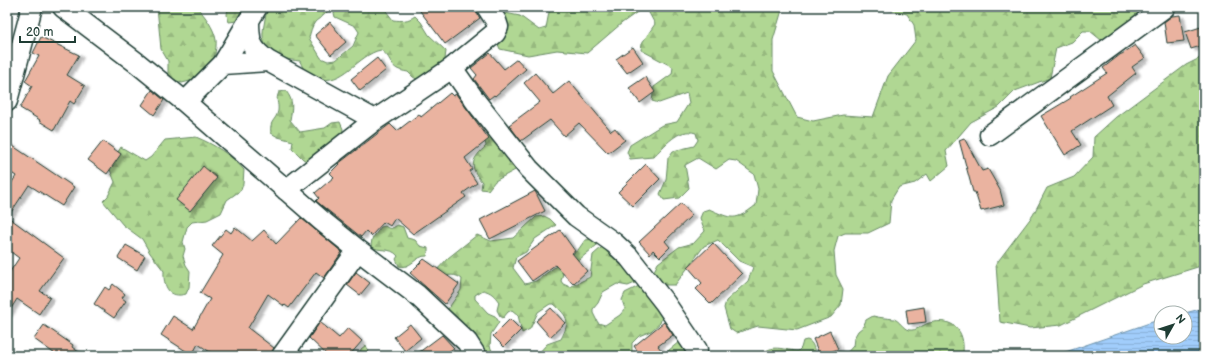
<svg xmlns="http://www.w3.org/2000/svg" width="1211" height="363" font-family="'Balsamiq Sans',sans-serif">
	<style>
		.forest { fill: url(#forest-firs); stroke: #688a64 }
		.water { fill: url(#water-rules); stroke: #6d93ab }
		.building { fill: #eab3a0; stroke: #1f3d34; filter: url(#shadow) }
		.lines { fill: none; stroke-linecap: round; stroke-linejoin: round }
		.minor-casing { stroke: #1f3d34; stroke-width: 23 }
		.minor { stroke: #fff; stroke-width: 20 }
	</style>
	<defs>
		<pattern id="forest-firs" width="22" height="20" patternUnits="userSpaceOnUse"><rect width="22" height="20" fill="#b0d793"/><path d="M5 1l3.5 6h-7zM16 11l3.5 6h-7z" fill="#97b97f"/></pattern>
		<pattern id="water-rules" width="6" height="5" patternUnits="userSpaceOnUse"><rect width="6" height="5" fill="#a1cdfb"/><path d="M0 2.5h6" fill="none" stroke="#8ab1d8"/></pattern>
		<filter id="shadow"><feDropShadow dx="4.5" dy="2.5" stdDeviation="1" flood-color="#0004"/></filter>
	</defs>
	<rect width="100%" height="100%" fill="#fff"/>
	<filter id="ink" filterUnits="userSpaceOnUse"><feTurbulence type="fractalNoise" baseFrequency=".025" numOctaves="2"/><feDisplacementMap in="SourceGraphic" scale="8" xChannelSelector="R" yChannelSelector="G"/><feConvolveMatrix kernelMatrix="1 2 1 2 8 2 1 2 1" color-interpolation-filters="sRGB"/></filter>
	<g filter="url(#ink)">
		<path class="forest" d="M 157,7 L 197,7 C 205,16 214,28 216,40 C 217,48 213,64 211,72 L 198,79 L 182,83 L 168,77 L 168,61 L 161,49 Z
			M 228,7 L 251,7 L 237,21 L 229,22 L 227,15 Z
			M 269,7 L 328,7 C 328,15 320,17 315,22 C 312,26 310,33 309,38 L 321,58 L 328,61 L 336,60 L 353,46 L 359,32 L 355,26 L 335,17 L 333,9 L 334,7 L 383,7 L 393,20 C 402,21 408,21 415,16 L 421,22 L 429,35 L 446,51 L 444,67 L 420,81 L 413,77 L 408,72 C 387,69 395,60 381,50 C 358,54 343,87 317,78 C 307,74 304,72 300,61 C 277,59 258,51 264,25 C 265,18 266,13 269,7 Z
			M 550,7 L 781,7 L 782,10 L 773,40 L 773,71 L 797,117 L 813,121 L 843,115 L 873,117 L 888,76 L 916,40 L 914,25 L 907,14 L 877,7 L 1155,7 L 1115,36 L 1101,40 L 1090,31 L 1083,31 L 1072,42 L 1056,48 L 1050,78 L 1015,91 L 999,107 L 971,122 L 946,151 L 949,166 L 931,181 L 927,174 L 915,183 L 899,187 L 891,200 L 889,223 L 868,233 L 845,233 L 838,236 L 834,251 L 836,275 L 843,289 L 841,305 L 831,317 L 797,330 L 758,326 L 736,333 L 730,329 L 724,308 L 726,301 L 748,281 L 753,267 L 739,261 L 718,240 L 704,246 L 675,285 L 660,285 L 650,279 L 658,263 L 679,247 L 694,243 L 705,231 L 700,218 L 703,211 L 709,209 C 732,219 735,222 756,205 L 758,189 L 754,174 L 736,161 L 729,160 L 716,169 L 698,158 L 685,165 L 689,188 L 679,198 L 664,200 L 660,194 L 666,180 L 668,158 L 673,151 L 694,146 L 698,140 L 696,133 C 678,127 665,146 653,157 L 630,159 L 627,152 L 630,145 L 662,125 L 677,122 L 689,103 L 687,93 L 659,103 L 652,101 L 654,87 L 672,74 L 673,67 L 641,50 L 642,43 L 655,24 L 648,11 L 640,10 L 622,23 L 587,53 L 557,50 L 528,55 L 500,49 L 497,42 L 505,13 L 520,16 L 539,30 L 546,28 Z
			M 1204,56 L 1204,265 L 1143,284 L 1061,325 L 1030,328 L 1000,322 L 996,264 L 1033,215 L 1047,188 L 1074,177 L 1093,157 L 1094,137 L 1116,117 L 1186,65 Z
			M 286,91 C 294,101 292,108 290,120 L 300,132 L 325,128 L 332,123 L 340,122 L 343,129 L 342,136 L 310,163 L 303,159 L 292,148 L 293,141 L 278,137 L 271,133 C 269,120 276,121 278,111 C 279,102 275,101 279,92 Z
			M 491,135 L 517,169 L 495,181 L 488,190 L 481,189 L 482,182 C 468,166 472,159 486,146 L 484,137 Z
			M 196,137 C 213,144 232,155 244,170 L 243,184 L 241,190 L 227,200 L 221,213 L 207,220 L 192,222 L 187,227 L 183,242 L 185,249 L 183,256 L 186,265 L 190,271 L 189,287 L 186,294 C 169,299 163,286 164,271 L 150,253 L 142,239 L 123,225 L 103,201 L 108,196 L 115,182 L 109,167 L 121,147 L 145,161 L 151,157 L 165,140 Z
			M 544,216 L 550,219 L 556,225 L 535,239 L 526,252 L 516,257 L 513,268 L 525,284 L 536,281 L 578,250 L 585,240 L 596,239 L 598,241 L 597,245 L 563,273 L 561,281 L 563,284 L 570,287 L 590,277 L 593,255 L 602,247 L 609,249 L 637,276 L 635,283 L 628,286 L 617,284 L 603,292 L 598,303 L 593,309 L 593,313 L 598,323 L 605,325 L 620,315 L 625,309 L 622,300 L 625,293 L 641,285 L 664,311 L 660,323 L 651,331 L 639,336 L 632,343 L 632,356 L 536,356 L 547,344 L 561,339 C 570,321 569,318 554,304 L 550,304 L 538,312 L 530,329 L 522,333 L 518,315 L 512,310 L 508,312 L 503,318 L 500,316 L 497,310 L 499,302 C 494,295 491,292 483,290 L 475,295 L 475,299 L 488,313 L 495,316 L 499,322 L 491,334 L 490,346 L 494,356 L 480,356 L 479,348 L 461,321 L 447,316 L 448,309 L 461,290 L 462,279 C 456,274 448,274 442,278 L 438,289 L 431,293 L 424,292 L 421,289 L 422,286 L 448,258 L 477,235 L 491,241 L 513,238 L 536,217 Z
			M 398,225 L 403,227 L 407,238 L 415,240 L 420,246 L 428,248 L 428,252 L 427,256 C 416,255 410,270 399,266 L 396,259 L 398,256 C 390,246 379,253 371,246 L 372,239 L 381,227 L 385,226 C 391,231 393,227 398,225 Z
			M 873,316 C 880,318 887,318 894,319 C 900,321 903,329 909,330 C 917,331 922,325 929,323 C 953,317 965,330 963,353 L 968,356 L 844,356 L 853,346 L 854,338 L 858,331 L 863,327 L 866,320 Z
			M 807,340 C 814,342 814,350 816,356 L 762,356 C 770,342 786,351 798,351 L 801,348 L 803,341 Z
			M 679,342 L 687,352 L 687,356 L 667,356 L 669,350 Z
			M 366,345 L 369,353 L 367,356 L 359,356 L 361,349 Z"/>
		<path class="water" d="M 1204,308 L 1204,356 L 1054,356 L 1161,319 L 1161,337 L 1185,337 L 1185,313 Z"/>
		<path class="building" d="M 417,7 L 472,7 L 480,18 L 445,44 Z
			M 1180,15 L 1184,41 L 1167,43 L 1164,22 L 1172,16 Z
			M 330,22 L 346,42 L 331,55 L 315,35 Z
			M 1204,26 L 1204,45 L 1191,49 L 1185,32 Z
			M 41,37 L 79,55 L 67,75 L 85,86 L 74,104 L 70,101 L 54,130 L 39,121 L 40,120 L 20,108 L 32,86 L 25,81 L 39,56 L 33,53 Z
			M 1135,45 L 1145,58 L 1132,67 L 1136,73 L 1107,96 L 1112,105 L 1072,131 L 1081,145 L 1065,155 L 1041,116 L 1071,98 L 1070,97 L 1107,73 L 1103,68 L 1121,54 L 1122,54 Z
			M 633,47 L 643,62 L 627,73 L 616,59 Z
			M 490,53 L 504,69 L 517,59 L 526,69 L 495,96 L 494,95 L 489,99 L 474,79 L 477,75 L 471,68 Z
			M 377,58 L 386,70 L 360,91 L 351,79 Z
			M 535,73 L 553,94 L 569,81 L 611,131 L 615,128 L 625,140 L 608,153 L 579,123 L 564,136 L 550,120 L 521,141 L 509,125 L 540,102 L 524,83 Z
			M 645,77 L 655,92 L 640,103 L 629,88 Z
			M 152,90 L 164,100 L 154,115 L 142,105 Z
			M 450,93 L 453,96 L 456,94 L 489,139 L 465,158 L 472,169 L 469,171 L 477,183 L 463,193 L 466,197 L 413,234 L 395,218 L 390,226 L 384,222 L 371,236 L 366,231 L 361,237 L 316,201 L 319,198 L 315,193 L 334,177 L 330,173 L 339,164 L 338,164 L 390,124 L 397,131 L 419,114 L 421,117 Z
			M 964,138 L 982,171 L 988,169 L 1000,190 L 1004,205 L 981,211 L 975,192 L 973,192 L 959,140 Z
			M 103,141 L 121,154 L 107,174 L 88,160 Z
			M 7,142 L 74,187 L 62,206 L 29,185 L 8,217 L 64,258 L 40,291 L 50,297 L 39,314 L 17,299 L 7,315 L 7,276 L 19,258 L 7,249 L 7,190 L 16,176 L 7,170 Z
			M 646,164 L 660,179 L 633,206 L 618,192 Z
			M 203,166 L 217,178 L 190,211 L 176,200 Z
			M 535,191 L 545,211 L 490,239 L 480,220 Z
			M 681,203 L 692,215 L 665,241 L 670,247 L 660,257 L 653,250 L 650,254 L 639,242 Z
			M 301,218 L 342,252 L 324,278 L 316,272 L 289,308 L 285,305 L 284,306 L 268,294 L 248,328 L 274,348 L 271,356 L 216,356 L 198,344 L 192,355 L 161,335 L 173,316 L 193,329 L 210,299 L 200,293 L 223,255 L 212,246 L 226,229 L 231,233 L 235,227 L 252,241 L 264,230 L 276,244 Z
			M 560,230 L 575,251 L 572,253 L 587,271 L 573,284 L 555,265 L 532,281 L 517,261 Z
			M 713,243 L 742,274 L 711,304 L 696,289 L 702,283 L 688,267 Z
			M 126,245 L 145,256 L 137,270 L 118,258 Z
			M 424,259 L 459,284 L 445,304 L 410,273 Z
			M 356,272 L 370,283 L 360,295 L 347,285 Z
			M 113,284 L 125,294 L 122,298 L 126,301 L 114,318 L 94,304 L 105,287 L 109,290 Z
			M 924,307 L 926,322 L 908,324 L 906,310 Z
			M 551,308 L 565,323 L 550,337 L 536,321 Z
			M 510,319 L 521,330 L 504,347 L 493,336 Z
			M 320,322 L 339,338 L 348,328 L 362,341 L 349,356 L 328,356 L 309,338 Z
			M 664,322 L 673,335 L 658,346 L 666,356 L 641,356 L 634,346 Z
			M 410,324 L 421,338 L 405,351 L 394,337 Z
			M 44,325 L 73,345 L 72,347 L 84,356 L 58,356 L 34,339 Z
			M 830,331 L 838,349 L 820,356 L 813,339 Z
			M 442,335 L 454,348 L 442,356 L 414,356 Z"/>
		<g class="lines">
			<g class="minor-casing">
				<path id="minor" d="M 63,7 L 137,63 L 185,102 L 322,221 L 358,250 L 417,295 L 467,342 L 476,356
					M 249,20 C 249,41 250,49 268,61
					M 223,64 L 268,61 L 375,120
					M 452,68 L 476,102 L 529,169 L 576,216 L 614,243 L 629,257 L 665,303 L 697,350
					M 7,101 L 32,7
					M 185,102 L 223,64 L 257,7
					M 990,135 L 1165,7
					M 286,190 L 375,120 L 452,68 L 495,33 L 498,27 L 496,21 L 487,7
					M 282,356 L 358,250"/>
			</g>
			<use href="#minor" class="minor"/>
		</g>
	</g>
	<rect width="1211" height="363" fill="none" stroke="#fff" stroke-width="24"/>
	<rect x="12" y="12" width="1187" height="339" fill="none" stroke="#1f3d34" stroke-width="1.5" filter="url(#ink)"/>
	<g transform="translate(1173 325) rotate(51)"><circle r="19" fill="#ffffff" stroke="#a5b1ae"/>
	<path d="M0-3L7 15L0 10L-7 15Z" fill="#1f3d34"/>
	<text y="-6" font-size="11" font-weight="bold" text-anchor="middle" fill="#1f3d34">N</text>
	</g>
	<path d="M20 36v6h55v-6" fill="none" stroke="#1f3d34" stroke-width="2"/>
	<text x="26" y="36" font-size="12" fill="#1f3d34" stroke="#ffffff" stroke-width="3" paint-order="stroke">20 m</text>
</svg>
